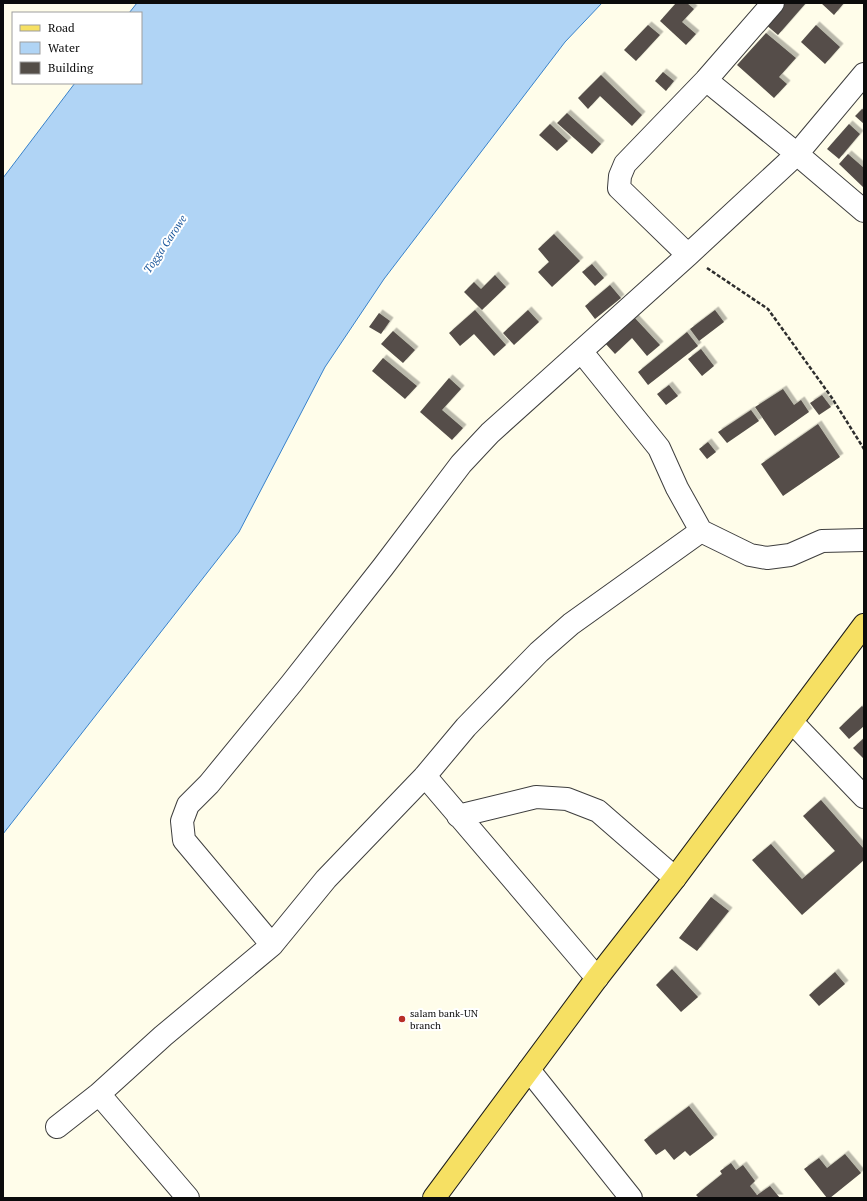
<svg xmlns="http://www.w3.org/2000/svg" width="867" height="1201" font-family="'PT Serif',serif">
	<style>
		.water { fill: #b0d4f5; stroke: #3982ca }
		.building { fill: #544e48; filter: url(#shadow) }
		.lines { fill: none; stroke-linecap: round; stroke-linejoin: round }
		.minor-casing { stroke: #3e3e3e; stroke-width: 24 }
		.major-casing { stroke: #1c1c1c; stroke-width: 24 }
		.path { stroke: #2d2d2d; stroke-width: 2.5; stroke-dasharray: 4 2; stroke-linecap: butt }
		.minor { stroke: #fff; stroke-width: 22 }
		.major { stroke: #f6e063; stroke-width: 22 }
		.poi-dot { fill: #b82e27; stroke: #fff; stroke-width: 1.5 }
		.labels { text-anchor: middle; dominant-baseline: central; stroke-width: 4; stroke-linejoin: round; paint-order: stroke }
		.poi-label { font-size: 10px; fill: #0b0b0b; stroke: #fff; text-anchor: start }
		.water-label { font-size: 11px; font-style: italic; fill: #18559a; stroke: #fff }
	</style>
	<defs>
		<filter id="shadow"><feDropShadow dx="3.5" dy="-3.5" stdDeviation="0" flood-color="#0004"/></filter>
	</defs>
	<rect width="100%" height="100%" fill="#fffdea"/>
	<path class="water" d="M 137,3 L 602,3 L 565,42 L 384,279 L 325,367 L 239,532 L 3,834 L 3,178 L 75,83 L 141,83 L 141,13 L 129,13 Z"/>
	<path class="building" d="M 676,3 L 687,3 L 694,9 L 682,22 L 696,34 L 686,45 L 660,21 Z
		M 784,3 L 806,3 L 778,35 L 765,24 Z
		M 821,3 L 844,3 L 834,15 Z
		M 648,25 L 660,35 L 636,61 L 624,50 Z
		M 816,25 L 840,47 L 825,64 L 801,42 Z
		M 766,33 L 796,58 L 779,77 L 787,84 L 774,98 L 737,65 Z
		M 663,72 L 674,81 L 666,91 L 655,81 Z
		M 601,75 L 642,115 L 632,126 L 600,96 L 588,109 L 578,98 Z
		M 862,109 L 864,110 L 864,124 L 855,116 Z
		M 567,113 L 601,144 L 592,154 L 557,123 Z
		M 550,124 L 568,141 L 557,151 L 539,135 Z
		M 849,124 L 860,134 L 839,159 L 827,149 Z
		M 848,154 L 864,168 L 864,188 L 839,164 Z
		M 554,234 L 580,261 L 552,287 L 538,272 L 549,262 L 538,249 Z
		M 592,264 L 604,278 L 595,286 L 582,272 Z
		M 495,275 L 506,287 L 482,310 L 464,292 L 474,282 L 481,289 Z
		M 610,285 L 621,298 L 595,319 L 585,306 Z
		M 475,310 L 506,345 L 494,356 L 474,334 L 460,346 L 449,333 Z
		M 528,310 L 539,322 L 514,345 L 503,333 Z
		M 715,310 L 724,322 L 699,341 L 690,329 Z
		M 379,313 L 390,321 L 381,334 L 369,327 Z
		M 633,316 L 660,345 L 647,356 L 632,338 L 615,354 L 604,342 Z
		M 393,331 L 415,350 L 403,363 L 381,344 Z
		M 687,332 L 698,346 L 648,385 L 638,372 Z
		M 701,349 L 714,366 L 702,376 L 688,359 Z
		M 383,358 L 417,386 L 405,399 L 372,371 Z
		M 449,378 L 461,389 L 442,410 L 463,428 L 452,440 L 420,412 Z
		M 669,385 L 678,396 L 666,405 L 657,394 Z
		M 783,389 L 794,405 L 801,400 L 809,412 L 775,436 L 755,407 Z
		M 822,395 L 831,407 L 819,415 L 810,403 Z
		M 751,410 L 759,421 L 727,443 L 718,432 Z
		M 818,424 L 840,457 L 783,496 L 761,464 Z
		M 708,442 L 716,452 L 707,459 L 699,449 Z
		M 862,706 L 864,708 L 864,726 L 849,739 L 839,728 Z
		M 864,738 L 864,759 L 853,748 Z
		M 821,800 L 864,849 L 864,860 L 802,915 L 752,860 L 771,844 L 802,879 L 835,851 L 803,816 Z
		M 711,897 L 729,911 L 697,951 L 679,938 Z
		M 672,969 L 698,997 L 681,1012 L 656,985 Z
		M 835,972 L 845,984 L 819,1006 L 809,995 Z
		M 689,1106 L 714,1138 L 690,1156 L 685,1151 L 674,1160 L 665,1149 L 656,1155 L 644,1140 Z
		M 845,1154 L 861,1173 L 830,1198 L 827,1198 L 804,1169 L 819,1158 L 827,1168 Z
		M 731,1163 L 736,1170 L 743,1165 L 755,1181 L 750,1186 L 757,1195 L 770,1186 L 780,1198 L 699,1198 L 696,1195 L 722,1174 L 720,1171 Z"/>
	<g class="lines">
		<g class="minor-casing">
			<path id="minor" d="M 706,80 L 797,154 L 864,211
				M 688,255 L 619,188 L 620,176 L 625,164 L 706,80 L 773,3
				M 581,351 L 659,448 L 677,488 L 701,531 L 750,555 L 767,558 L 790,555 L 822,541 L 864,540
				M 792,722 L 864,797
				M 425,776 L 597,978
				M 458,816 L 536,797 L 567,799 L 598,811 L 675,878
				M 272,945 L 184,840 L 182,821 L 188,805 L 209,784 L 291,684 L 383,567 L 461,464 L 490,433 L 688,255 L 797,154 L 864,74
				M 529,1070 L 631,1198
				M 99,1094 L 188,1198
				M 57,1127 L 99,1094 L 163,1036 L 272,945 L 326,879 L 425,776 L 466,727 L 539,652 L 571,624 L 701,531"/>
		</g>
		<g class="major-casing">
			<path id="major" d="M 434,1198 L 597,978 L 675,878 L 864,625"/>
		</g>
		<path class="path" d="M 707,268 L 768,309 L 832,398 L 864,449"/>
		<use href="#minor" class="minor"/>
		<use href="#major" class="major"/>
	</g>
	<circle class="poi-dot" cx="402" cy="1019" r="4"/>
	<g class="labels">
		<g class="poi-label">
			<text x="410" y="1013">salam bank-UN<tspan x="410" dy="12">branch</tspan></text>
		</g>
		<g class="water-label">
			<text transform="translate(165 244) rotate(-56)">Togga Garowe</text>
		</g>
	</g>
	<rect width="867" height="1201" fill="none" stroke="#0b0b0b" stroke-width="8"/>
	<rect x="12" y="12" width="130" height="72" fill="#ffffff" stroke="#9d9d9d"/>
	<rect x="20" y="25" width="20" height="6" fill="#f6e063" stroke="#9d9d9d"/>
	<text x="48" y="32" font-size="12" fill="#0b0b0b">Road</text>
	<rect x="20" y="42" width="20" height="12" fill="#b0d4f5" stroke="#9d9d9d"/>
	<text x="48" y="52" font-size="12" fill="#0b0b0b">Water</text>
	<rect x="20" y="62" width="20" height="12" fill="#544e48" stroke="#9d9d9d"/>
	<text x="48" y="72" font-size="12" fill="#0b0b0b">Building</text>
</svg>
